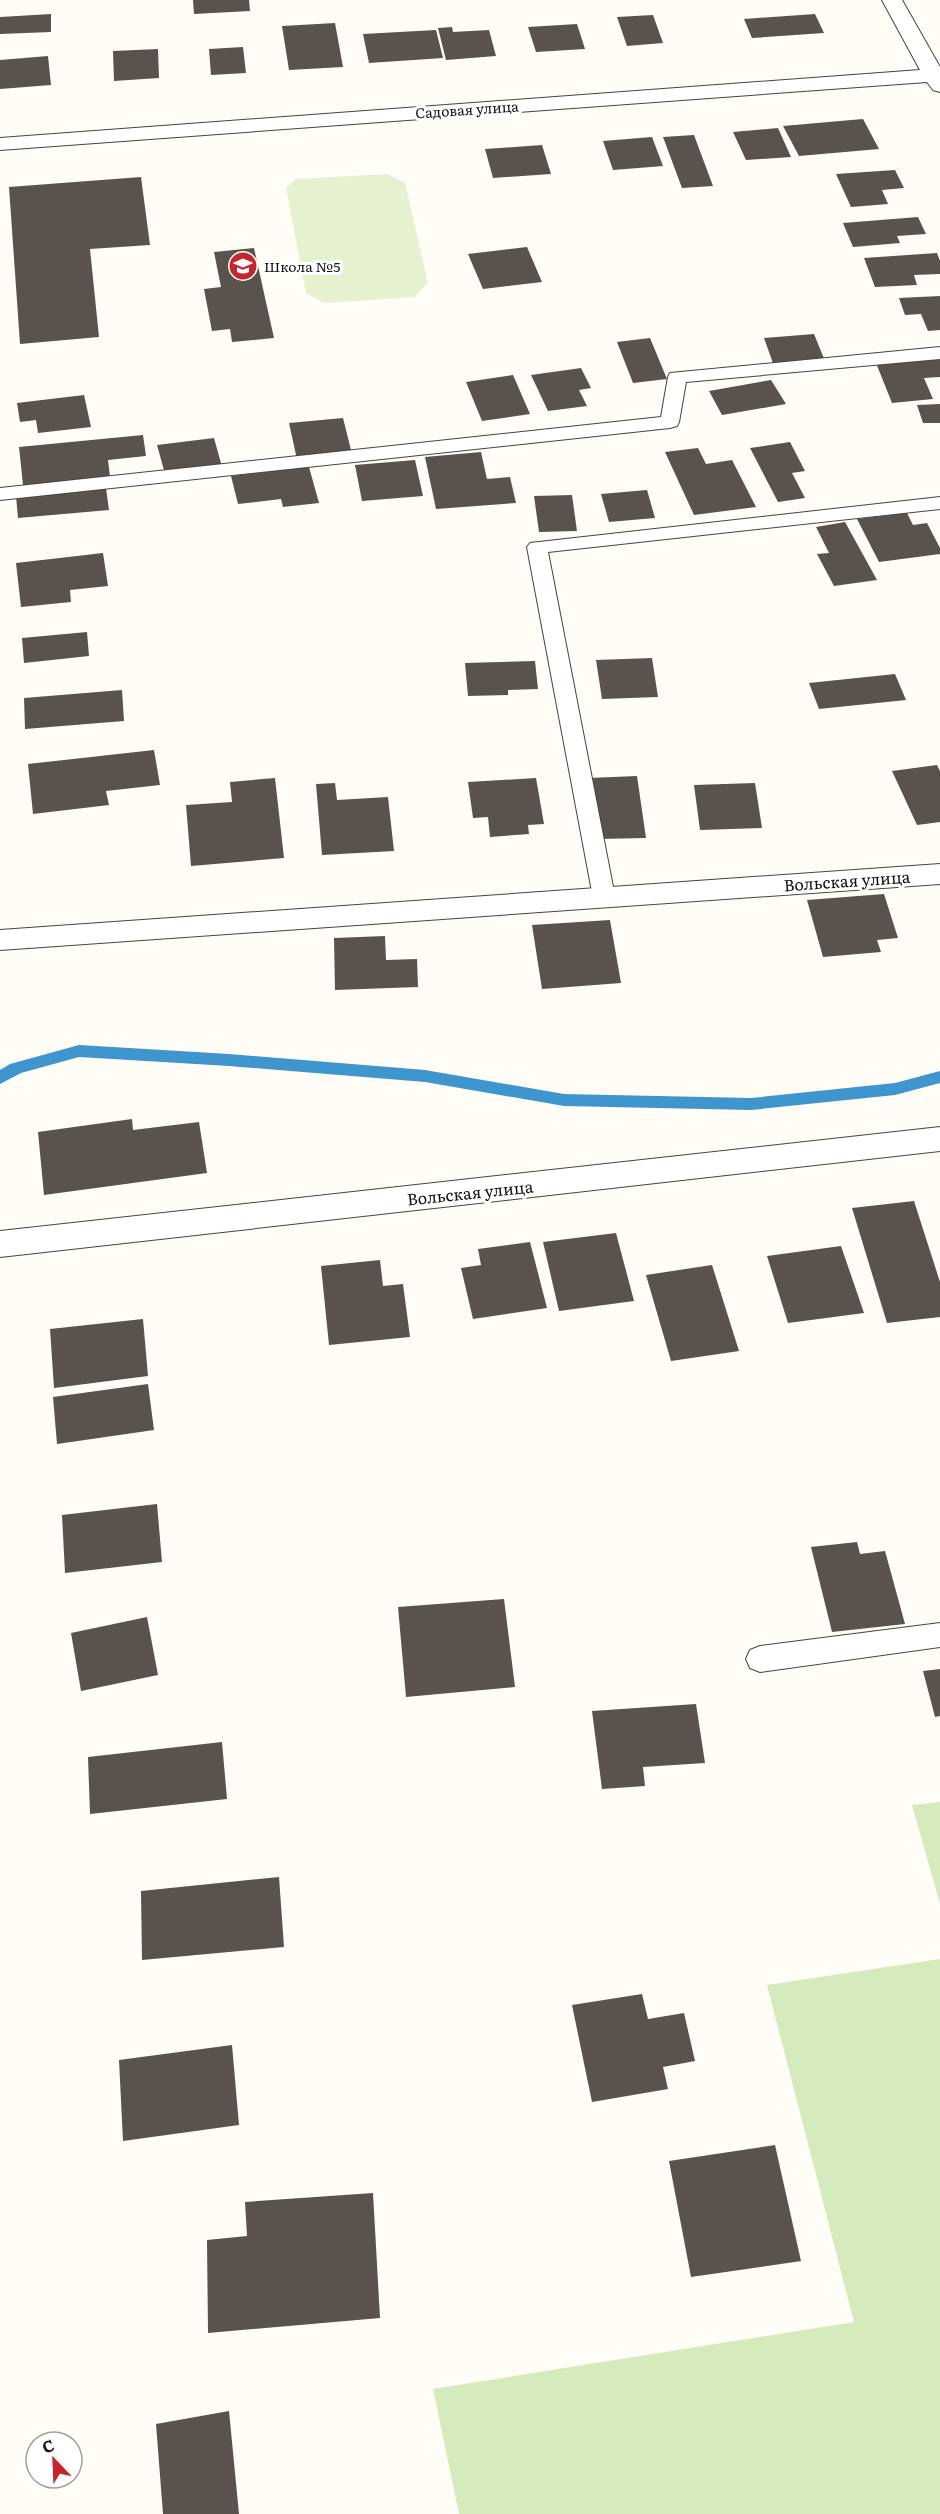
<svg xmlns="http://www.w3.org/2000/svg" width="940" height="2514" font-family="Literata,serif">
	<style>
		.green { fill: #d5ebbd }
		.pitch { fill: #e6f2cf }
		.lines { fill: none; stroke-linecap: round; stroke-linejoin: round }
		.stream { fill: #3f96cf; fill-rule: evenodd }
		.building { fill: #5a524d }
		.lane-casing { stroke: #444; stroke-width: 2 }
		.street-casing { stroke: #444; stroke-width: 2 }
		.lane { fill: #fff; fill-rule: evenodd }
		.street { fill: #fff; fill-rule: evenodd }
		.labels { text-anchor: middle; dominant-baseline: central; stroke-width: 6; stroke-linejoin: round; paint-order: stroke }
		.far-street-label { font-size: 14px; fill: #111; stroke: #fff }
		.far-poi-label { font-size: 14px; fill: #111; stroke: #fff; text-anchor: start }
		.street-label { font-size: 16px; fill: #111; stroke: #fff }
	</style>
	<rect width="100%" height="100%" fill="#fffdf5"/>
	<path class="green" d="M 940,1802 L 940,1904 L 912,1805 Z
		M 940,1959 L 940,2514 L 459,2514 L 433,2389 L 854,2322 L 767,1985 Z"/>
	<path class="pitch" d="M 387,174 L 405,183 L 428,283 L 414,297 L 324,303 L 306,293 L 286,188 L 296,179 Z"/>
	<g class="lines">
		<path class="stream" d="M 79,1045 L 229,1054 L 425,1070 L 564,1094 L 751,1098 L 895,1083 L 940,1071 L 940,1083 L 895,1095 L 751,1110 L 564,1106 L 425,1082 L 229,1066 L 79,1057 L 21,1073 L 0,1084 L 0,1070 L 10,1064 Z"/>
	</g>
	<path class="building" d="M 193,0 L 249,0 L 250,11 L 194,14 Z
		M 51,14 L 51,32 L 0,34 L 0,17 Z
		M 815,14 L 824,33 L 752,38 L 744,19 Z
		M 653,15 L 663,43 L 627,46 L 617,17 Z
		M 335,23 L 343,67 L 289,70 L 282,26 Z
		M 577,24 L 585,49 L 536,52 L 528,27 Z
		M 452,27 L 453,32 L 489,30 L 496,56 L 446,60 L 438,28 Z
		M 436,30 L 443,58 L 369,63 L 363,34 Z
		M 243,47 L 246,73 L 211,75 L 209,49 Z
		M 158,49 L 159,78 L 114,81 L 113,51 Z
		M 48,56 L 51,85 L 0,89 L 0,60 Z
		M 863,119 L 879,149 L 799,156 L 783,126 Z
		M 778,128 L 791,157 L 746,160 L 733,132 Z
		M 694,135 L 713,186 L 682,188 L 663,137 Z
		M 652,137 L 663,166 L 613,170 L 603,141 Z
		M 542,145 L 551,174 L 493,178 L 485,149 Z
		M 895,170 L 904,188 L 882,190 L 888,204 L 851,207 L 836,174 Z
		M 141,177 L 150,245 L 90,249 L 99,337 L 20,344 L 9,187 Z
		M 918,217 L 926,234 L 897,236 L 900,243 L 853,247 L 843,223 Z
		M 527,247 L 542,282 L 483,289 L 468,254 Z
		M 254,248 L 274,338 L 232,342 L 230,329 L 212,331 L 204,289 L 221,287 L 214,252 Z
		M 937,253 L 940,261 L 940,274 L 914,275 L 917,285 L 875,287 L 864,258 Z
		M 940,296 L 940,330 L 928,331 L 921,314 L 905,315 L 899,298 Z
		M 814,334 L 825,361 L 774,366 L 764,338 Z
		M 650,338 L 667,379 L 633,383 L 617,342 Z
		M 940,353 L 940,377 L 924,378 L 933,399 L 892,403 L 874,358 Z
		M 581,368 L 591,388 L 579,390 L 587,406 L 548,411 L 531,375 Z
		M 513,375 L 530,414 L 482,421 L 466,382 Z
		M 771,380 L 786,404 L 722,415 L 709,391 Z
		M 84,395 L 91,427 L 38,433 L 36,420 L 20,422 L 17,403 Z
		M 940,404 L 940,423 L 923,423 L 917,405 Z
		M 343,418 L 353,458 L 298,464 L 289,423 Z
		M 143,435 L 146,456 L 108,460 L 111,485 L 24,494 L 19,447 Z
		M 214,438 L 224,474 L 167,481 L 157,445 Z
		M 790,442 L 805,471 L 792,473 L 805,498 L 778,502 L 750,448 Z
		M 698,448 L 706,464 L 732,460 L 756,507 L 694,515 L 665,452 Z
		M 481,452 L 487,479 L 510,477 L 516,503 L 436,509 L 425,457 Z
		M 415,460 L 423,496 L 362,501 L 355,465 Z
		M 309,467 L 319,503 L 283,507 L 281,499 L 238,504 L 231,476 Z
		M 106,488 L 109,510 L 18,518 L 16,496 Z
		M 647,490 L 655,518 L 609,522 L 601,494 Z
		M 572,495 L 577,531 L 539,532 L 534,496 Z
		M 907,513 L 913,525 L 927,523 L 940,548 L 940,554 L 879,562 L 857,519 Z
		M 845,522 L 877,580 L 834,586 L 817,554 L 829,553 L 816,527 Z
		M 103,553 L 108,586 L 70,590 L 71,602 L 21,607 L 16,563 Z
		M 87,632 L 89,656 L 24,663 L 22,638 Z
		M 652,658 L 658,697 L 602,699 L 596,660 Z
		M 535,661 L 538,689 L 508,690 L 508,695 L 468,696 L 465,663 Z
		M 895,674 L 906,700 L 819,709 L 809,683 Z
		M 122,690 L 124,721 L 25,729 L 24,698 Z
		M 154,750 L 160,785 L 106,791 L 109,805 L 33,814 L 28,764 Z
		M 937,765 L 940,771 L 940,822 L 917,825 L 892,771 Z
		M 637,776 L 646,838 L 597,839 L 589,778 Z
		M 275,778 L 284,858 L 191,866 L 186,805 L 232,802 L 230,782 Z
		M 536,778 L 544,824 L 528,825 L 529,834 L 490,837 L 488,817 L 473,818 L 468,782 Z
		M 335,783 L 337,800 L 388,797 L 394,851 L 322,855 L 316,784 Z
		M 755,783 L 762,828 L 700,830 L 694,785 Z
		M 884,894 L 898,938 L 877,940 L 881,952 L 823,957 L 807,900 Z
		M 610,920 L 621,983 L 542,989 L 532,925 Z
		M 385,936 L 386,960 L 417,959 L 418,987 L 335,990 L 334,938 Z
		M 132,1119 L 133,1130 L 199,1122 L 207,1173 L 44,1195 L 38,1132 Z
		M 914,1201 L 940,1282 L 940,1317 L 887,1323 L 852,1208 Z
		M 616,1233 L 634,1301 L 559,1311 L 543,1242 Z
		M 530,1242 L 547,1308 L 473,1319 L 461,1268 L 481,1265 L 478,1249 Z
		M 841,1246 L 864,1313 L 788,1323 L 767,1256 Z
		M 380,1260 L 383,1286 L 403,1284 L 410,1337 L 329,1345 L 321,1266 Z
		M 712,1265 L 739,1351 L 671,1361 L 646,1275 Z
		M 143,1319 L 148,1376 L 54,1388 L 50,1329 Z
		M 148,1384 L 154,1430 L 57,1444 L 53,1397 Z
		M 157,1504 L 162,1562 L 65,1573 L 62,1515 Z
		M 857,1542 L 860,1554 L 885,1551 L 905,1624 L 832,1632 L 811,1547 Z
		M 504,1599 L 515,1687 L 406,1697 L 398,1607 Z
		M 147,1617 L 158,1675 L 81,1691 L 71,1633 Z
		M 940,1669 L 940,1716 L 935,1717 L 923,1671 Z
		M 696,1704 L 705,1763 L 643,1767 L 645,1786 L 602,1789 L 592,1711 Z
		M 222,1742 L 227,1799 L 90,1814 L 88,1757 Z
		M 279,1877 L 284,1947 L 142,1960 L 141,1891 Z
		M 642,1994 L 648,2019 L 684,2013 L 695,2061 L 663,2067 L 668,2089 L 592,2102 L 572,2005 Z
		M 232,2045 L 239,2125 L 123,2141 L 119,2060 Z
		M 775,2145 L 801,2261 L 691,2277 L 669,2161 Z
		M 373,2193 L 380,2318 L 208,2333 L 207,2240 L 247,2236 L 245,2202 Z
		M 229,2411 L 239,2514 L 163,2514 L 156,2424 Z"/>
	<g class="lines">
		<g class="lane-casing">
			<path id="lane" d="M 940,347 L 940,359 L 686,382 L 679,422 L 677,426 L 670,428 L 0,500 L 0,488 L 661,417 L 668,377 L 670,373 Z
				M 940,497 L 940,509 L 548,552 L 615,897 L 612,903 L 604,905 L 596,903 L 593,897 L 527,547 L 530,543 Z
				M 940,1623 L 940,1647 L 760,1672 L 750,1668 L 746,1659 L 750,1650 L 760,1646 Z"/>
		</g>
		<g class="street-casing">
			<path id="street" d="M 882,0 L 902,0 L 940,67 L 940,92 L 933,90 L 927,82 L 0,150 L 0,138 L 920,70 Z
				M 940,864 L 940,884 L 0,950 L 0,930 Z
				M 940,1127 L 940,1151 L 0,1257 L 0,1231 Z"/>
		</g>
		<use href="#lane" class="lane"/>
		<use href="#street" class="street"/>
	</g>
	<defs>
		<g id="school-disc" transform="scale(1.5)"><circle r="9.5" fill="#c4262e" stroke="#fff"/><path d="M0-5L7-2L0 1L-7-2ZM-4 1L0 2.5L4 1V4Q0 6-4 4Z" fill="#fff"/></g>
	</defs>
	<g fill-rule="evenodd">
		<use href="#school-disc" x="243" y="266"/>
	</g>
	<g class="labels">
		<g class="far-street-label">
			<text transform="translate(467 109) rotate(-4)">Садовая улица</text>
		</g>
		<g class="far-poi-label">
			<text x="264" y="266">Школа №5</text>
		</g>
		<g class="street-label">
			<text transform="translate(847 880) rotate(-4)">Вольская улица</text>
			<text transform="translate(470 1192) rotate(-6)">Вольская улица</text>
		</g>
	</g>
	<g transform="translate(54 2460) rotate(337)"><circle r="28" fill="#ffffff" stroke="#a0a0a0" stroke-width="1.5"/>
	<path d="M0-4.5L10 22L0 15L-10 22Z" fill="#c4262e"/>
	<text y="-9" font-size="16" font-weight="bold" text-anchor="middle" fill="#111111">С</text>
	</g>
</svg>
